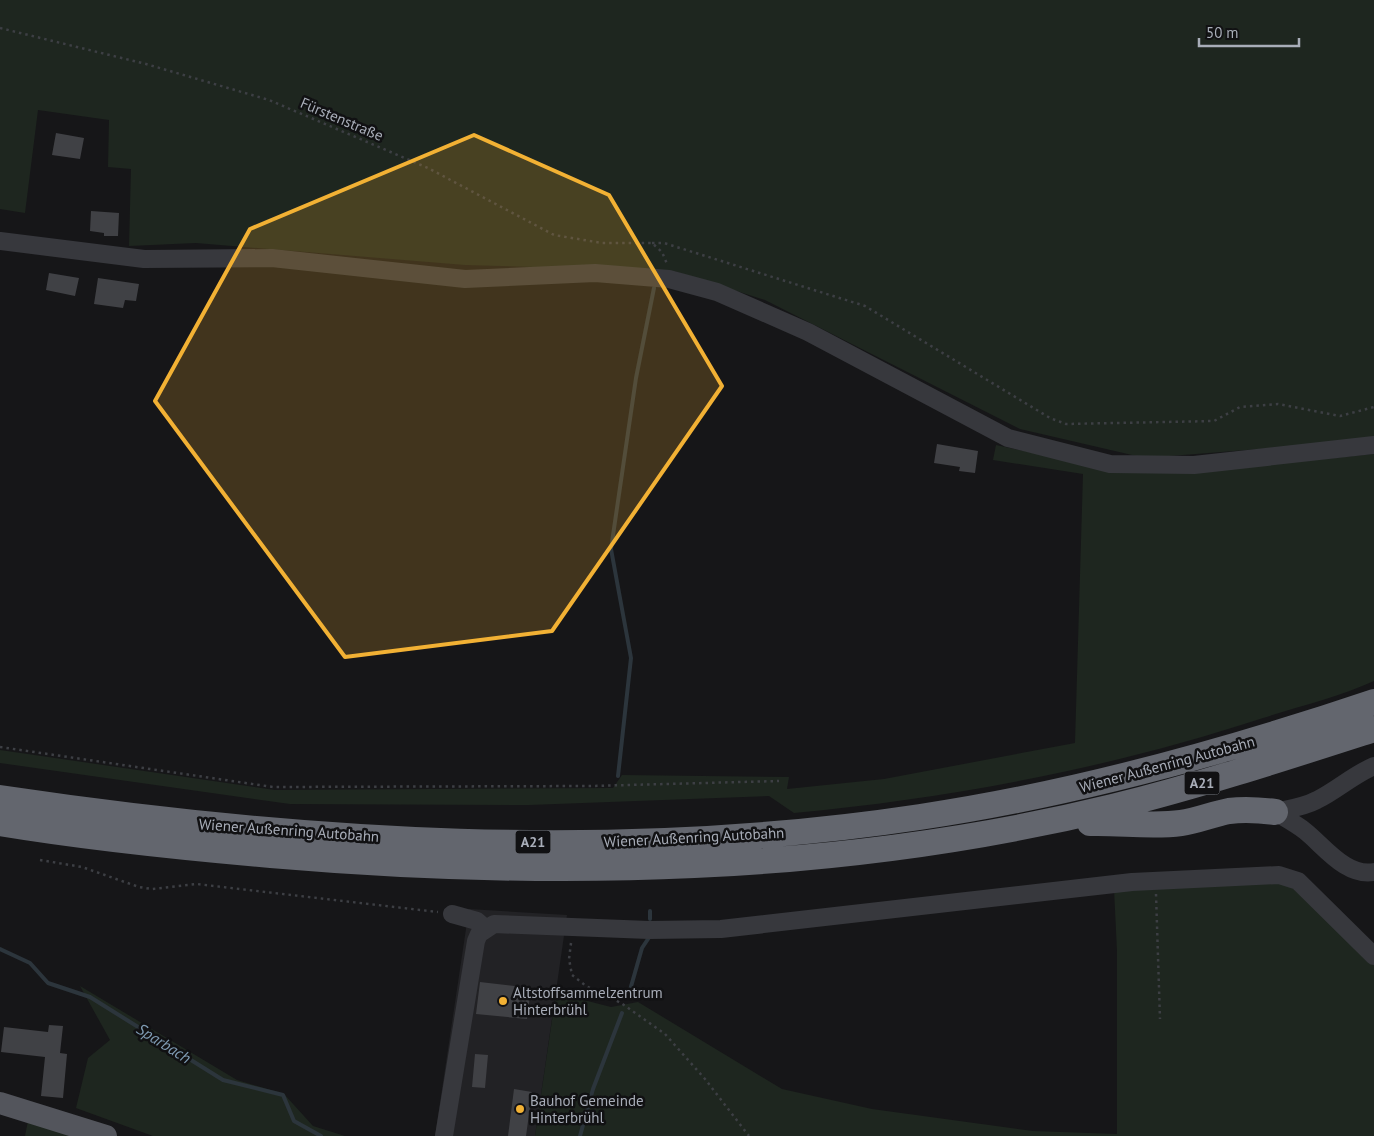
<svg xmlns="http://www.w3.org/2000/svg" width="1374" height="1136" font-family="'PT Sans',sans-serif">
	<style>
		.built { fill: #222225 }
		.green { fill: #1e261f }
		.lines { fill: none; stroke-linecap: round; stroke-linejoin: round }
		.stream { stroke: #2c353c; stroke-width: 4 }
		.building { fill: #404145 }
		.path { stroke: #3d3f44; stroke-width: 2.5; stroke-dasharray: 2.5 4; stroke-linecap: butt }
		.minor { stroke: #37383d; stroke-width: 18 }
		.major { stroke: #53555c; stroke-width: 22 }
		.highway { stroke: #63666e; stroke-width: 26 }
		.marked { fill: #f2b134; fill-opacity: 0.2; stroke: #f2b134; stroke-width: 4; stroke-linejoin: round }
		.poi-dot { fill: #f2b134; stroke: #111113; stroke-width: 2 }
		.labels { text-anchor: middle; dominant-baseline: central; stroke-width: 5; stroke-linejoin: round; paint-order: stroke }
		.shield { fill: #111113; stroke: #7b7e86; stroke-width: 1 }
		.shield-label { font-size: 14px; font-weight: bold; fill: #a8adb8 }
		.street-label { font-size: 15px; fill: #a8adb8; stroke: #111113 }
		.poi-label { font-size: 15px; fill: #a8adb8; stroke: #111113; text-anchor: start }
		.water-label { font-size: 16px; font-style: italic; fill: #7f9bb3; stroke: #111113 }
	</style>
	<rect width="100%" height="100%" fill="#161618"/>
	<path class="built" d="M 469,909 L 567,915 L 535,1136 L 435,1136 Z"/>
	<path class="green" d="M 0,0 L 1374,0 L 1374,440 L 1145,458 L 1020,429 L 765,300 L 674,271 L 465,265 L 196,243 L 129,246 L 131,169 L 108,167 L 109,120 L 38,110 L 25,213 L 0,209 Z
		M 996,445 L 1111,470 L 1272,464 L 1374,454 L 1374,681 C 1339,697 1300,706 1263,718 C 1111,768 953,798 794,813 L 769,796 L 529,805 L 290,804 L 0,763 L 0,750 L 275,790 L 613,788 L 622,775 L 789,777 L 787,789 L 884,779 L 1075,743 L 1083,474 L 993,460 Z
		M 1285,880 L 1374,962 L 1374,1136 L 535,1136 L 556,993 L 611,1007 L 638,1002 L 782,1089 L 872,1109 L 1033,1131 L 1117,1134 L 1117,951 L 1114,889 Z
		M 80,986 L 237,1080 L 284,1094 L 313,1126 L 345,1136 L 153,1136 L 76,1108 L 88,1058 L 110,1040 Z
		M 28,1121 L 81,1136 L 25,1136 Z"/>
	<g class="lines">
		<path class="stream" d="M 618,776 L 631,658 L 611,549 L 636,378 L 654,288
			M 650,919 L 650,911
			M 0,949 L 30,963 L 48,983 L 90,997 L 223,1080 L 283,1095 L 294,1121 L 321,1136
			M 628,997 L 642,948 L 650,936
			M 580,1136 L 593,1089 L 622,1013"/>
	</g>
	<path class="building" d="M 56,133 L 84,138 L 80,159 L 52,155 Z
		M 91,211 L 119,213 L 118,236 L 104,236 L 104,233 L 90,231 Z
		M 49,273 L 79,278 L 75,296 L 46,290 Z
		M 98,278 L 139,284 L 136,301 L 125,300 L 123,308 L 94,304 Z
		M 937,444 L 978,451 L 975,473 L 959,471 L 960,467 L 934,463 Z
		M 480,982 L 531,988 L 527,1019 L 476,1014 Z
		M 49,1025 L 63,1026 L 60,1053 L 67,1054 L 63,1098 L 41,1096 L 45,1057 L 1,1052 L 4,1027 L 48,1032 Z
		M 475,1054 L 488,1055 L 485,1088 L 472,1087 Z
		M 514,1089 L 532,1092 L 526,1136 L 508,1136 Z"/>
	<g class="lines">
		<path class="path" d="M 0,28 L 146,64 L 269,100 L 428,168 L 554,235 L 602,243 L 652,243 L 662,252 L 667,264
			M 652,243 L 664,243 L 865,306 L 1050,418 L 1066,424 L 1214,421 L 1240,407 L 1278,404 L 1340,416 L 1374,407
			M 0,747 L 273,787 L 591,786 L 779,781
			M 40,860 L 82,867 L 139,887 L 152,889 L 197,884 L 438,912
			M 1156,894 L 1160,1019
			M 571,943 L 569,959 L 572,975 L 586,986 L 621,1003 L 665,1034 L 705,1079 L 749,1136"/>
		<path class="minor" d="M 0,241 L 144,259 L 272,258 L 465,279 L 595,273 L 669,279 L 717,292 L 808,332 L 1008,438 L 1110,464 L 1194,465 L 1374,445
			M 1275,812 C 1285,818 1296,824 1305,831 C 1325,847 1346,877 1374,872
			M 1275,812 C 1289,809 1304,807 1317,800 C 1337,790 1353,775 1374,766
			M 452,914 L 477,921 L 485,928
			M 444,1136 L 476,941 L 479,934 L 494,924 L 649,930 L 721,929 L 1132,882 L 1279,875 L 1298,881 L 1374,956"/>
		<path class="major" d="M 0,1103 L 106,1136"/>
		<path class="highway" d="M 0,798 C 303,843 616,863 920,817 C 1075,794 1226,752 1374,702
			M 0,823 C 90,838 180,847 271,855 C 551,879 839,874 1113,807 C 1201,785 1287,757 1374,729
			M 1090,823 C 1120,822 1151,827 1181,823 C 1197,821 1213,814 1229,811 C 1245,809 1259,810 1275,812"/>
	</g>
	<path class="marked" d="M 474,135 L 609,195 L 722,386 L 552,631 L 345,657 L 155,401 L 250,229 Z"/>
	<g class="poi-dot">
		<circle cx="503" cy="1001" r="5"/>
		<circle cx="520" cy="1109" r="5"/>
	</g>
	<g class="labels">
		<g class="shield">
			<rect x="1184.5" y="771.5" width="35" height="23" rx="4"/>
			<rect x="515.5" y="830.5" width="35" height="23" rx="4"/>
		</g>
		<g class="shield-label">
			<text x="1202" y="783">A21</text>
			<text x="533" y="842">A21</text>
		</g>
		<g class="street-label">
			<text transform="translate(342 119) rotate(23)">Fürstenstraße</text>
			<text transform="translate(1167 764) rotate(-15)">Wiener Außenring Autobahn</text>
			<text transform="translate(289 830) rotate(4)">Wiener Außenring Autobahn</text>
			<text transform="translate(694 837) rotate(-3)">Wiener Außenring Autobahn</text>
		</g>
		<g class="poi-label">
			<text x="513" y="992">Altstoffsammelzentrum<tspan x="513" dy="17">Hinterbrühl</tspan></text>
			<text x="530" y="1100">Bauhof Gemeinde<tspan x="530" dy="17">Hinterbrühl</tspan></text>
		</g>
		<g class="water-label">
			<text transform="translate(164 1043) rotate(32)">Sparbach</text>
		</g>
	</g>
	<path d="M1199 38v8h100v-8" fill="none" stroke="#a8adb8" stroke-width="2.5"/>
	<text x="1206" y="38" font-size="15" fill="#a8adb8" stroke="#111113" stroke-width="4" paint-order="stroke">50 m</text>
</svg>
